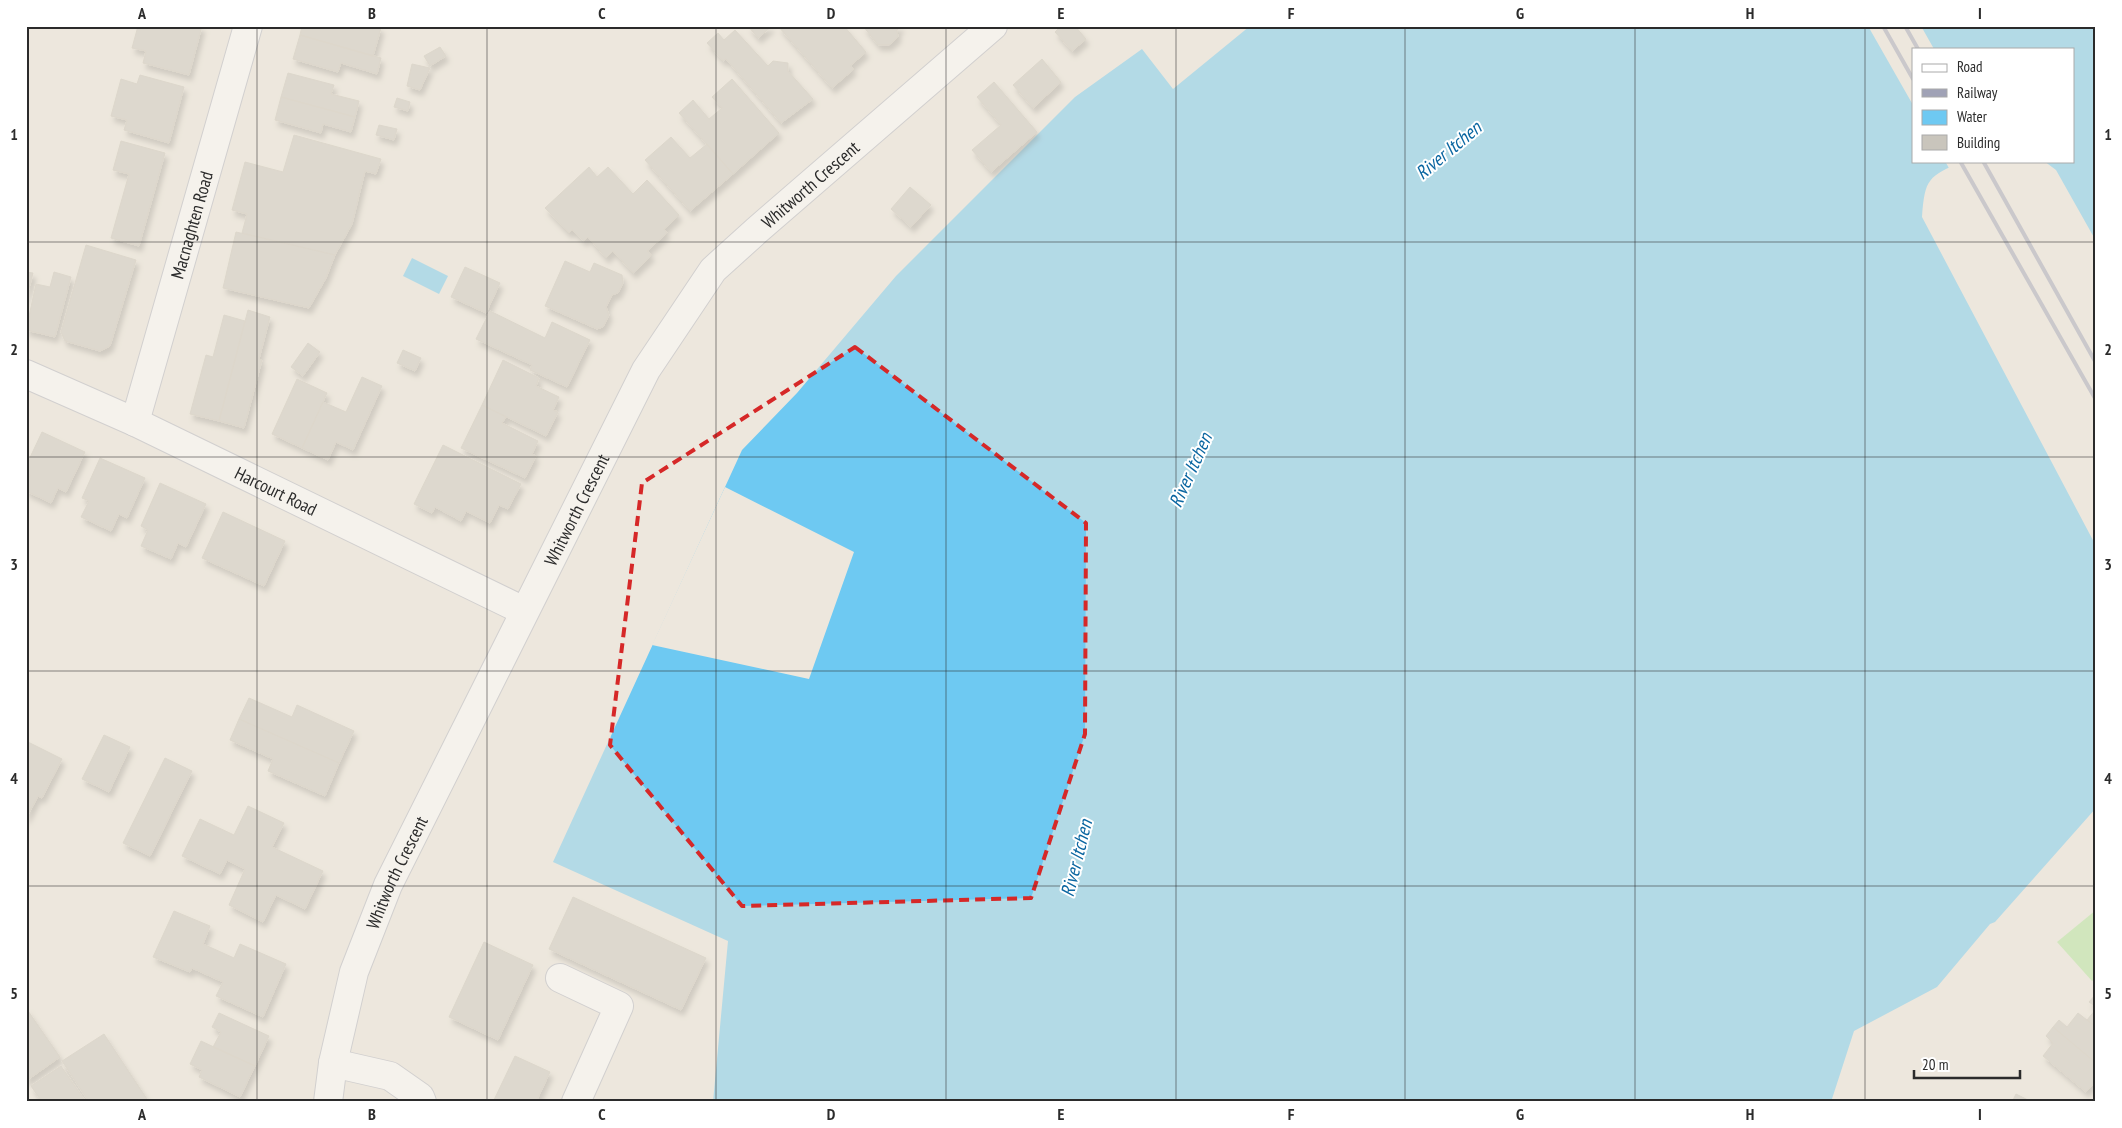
<svg xmlns="http://www.w3.org/2000/svg" width="2122" height="1128" font-family="'PT Sans Narrow',sans-serif">
	<style>
		.green { fill: #afe598 }
		.water { fill: #6ec9f2 }
		.pier { fill: #ede7dd }
		.building { fill: #c9c5bc; stroke: #c9c3b7; filter: url(#shadow) }
		.lines { fill: none; stroke-linecap: round; stroke-linejoin: round }
		.minor-casing { stroke: #b1b3bf; stroke-width: 30 }
		.minor { stroke: #fff; stroke-width: 28 }
		.rail { stroke: #a0a2b6; stroke-width: 4 }
		.marked { fill: none; stroke: #d62828; stroke-width: 4; stroke-dasharray: 10 6; stroke-linejoin: round }
		.grid { fill: none; stroke: #2b2b2b; stroke-width: 1; stroke-opacity: 0.55 }
		.labels { text-anchor: middle; dominant-baseline: central; stroke-width: 4; stroke-linejoin: round; paint-order: stroke }
		.street-label { font-size: 18px; fill: #2b2b2b; stroke: #fff }
		.water-label { font-size: 19px; font-style: italic; fill: #0a66a1; stroke: #fff }
		.neatline { fill: none; stroke: #2b2b2b; stroke-width: 2 }
		.grid-label { font-size: 16px; text-anchor: middle; font-weight: bold; fill: #2b2b2b }
	</style>
	<defs>
		<filter id="shadow"><feDropShadow dx="3" dy="5.5" stdDeviation="2.5" flood-color="#0004"/></filter>
	</defs>
	<rect width="100%" height="100%" fill="#ede7dd"/>
	<path class="green" d="M 2096,910 L 2096,978 L 2092,981 L 2057,942 Z"/>
	<path class="water" d="M 1250,26 L 2096,26 L 2096,241 L 2056,170 L 2044,161 L 2073,161 L 2073,49 L 1913,49 L 1913,161 L 1963,161 C 1928,177 1925,178 1922,217 L 2096,546 L 2096,808 L 1995,922 L 1990,924 L 1937,987 L 1854,1031 L 1831,1102 L 713,1102 L 728,941 L 553,862 L 742,450 L 797,393 L 896,276 L 1075,97 L 1142,49 L 1173,89 Z
		M 412,258 L 448,276 L 439,294 L 403,276 Z"/>
	<path class="pier" d="M 1868,26 L 1921,26 L 1934,49 L 1913,49 L 1913,105 Z
		M 1945,161 L 1966,161 L 1950,170 Z
		M 725,487 L 854,552 L 809,679 L 652,645 Z"/>
	<path class="building" d="M 138,26 L 202,26 L 189,75 L 143,63 L 146,51 L 132,48 Z
		M 302,26 L 376,26 L 381,28 L 373,56 L 300,35 Z
		M 748,26 L 772,26 L 758,38 Z
		M 778,26 L 844,26 L 866,52 L 850,66 L 854,69 L 832,88 Z
		M 863,26 L 902,26 L 897,30 L 898,37 L 889,45 L 878,45 Z
		M 1061,26 L 1075,26 L 1086,39 L 1072,51 L 1055,32 Z
		M 735,30 L 768,66 L 773,61 L 788,63 L 788,71 L 813,99 L 781,123 L 726,59 L 723,61 L 707,43 L 718,33 L 724,40 Z
		M 300,35 L 381,58 L 377,74 L 341,63 L 338,72 L 293,59 Z
		M 440,47 L 446,56 L 430,66 L 424,56 Z
		M 1042,59 L 1061,82 L 1033,108 L 1013,85 Z
		M 412,64 L 430,68 L 420,90 L 407,86 Z
		M 288,73 L 334,85 L 331,94 L 359,101 L 355,117 L 281,97 Z
		M 140,75 L 184,87 L 169,143 L 124,130 L 127,120 L 111,116 L 121,79 L 137,84 Z
		M 732,79 L 779,133 L 733,174 L 679,113 L 693,100 L 709,119 L 722,108 L 712,97 Z
		M 994,82 L 1037,132 L 991,172 L 972,150 L 1001,125 L 977,97 Z
		M 281,97 L 355,117 L 351,132 L 323,124 L 321,133 L 275,120 Z
		M 397,98 L 410,102 L 408,111 L 394,107 Z
		M 379,125 L 397,129 L 394,140 L 376,135 Z
		M 294,135 L 381,159 L 376,174 L 365,171 L 352,224 L 335,255 L 242,233 L 247,214 L 232,210 L 245,162 L 283,172 Z
		M 671,137 L 690,158 L 707,144 L 733,174 L 690,211 L 645,160 Z
		M 121,141 L 165,153 L 139,246 L 111,238 L 129,174 L 113,170 Z
		M 589,167 L 597,177 L 608,167 L 633,194 L 647,180 L 679,215 L 664,229 L 667,233 L 647,251 L 652,255 L 633,273 L 613,251 L 606,258 L 588,237 L 584,241 L 572,230 L 569,233 L 545,208 Z
		M 910,187 L 931,205 L 911,227 L 891,209 Z
		M 236,232 L 335,255 L 326,278 L 309,308 L 223,288 Z
		M 86,245 L 136,260 L 110,346 L 100,351 L 65,341 L 61,332 Z
		M 565,261 L 590,272 L 594,263 L 622,275 L 623,283 L 618,293 L 612,295 L 606,307 L 609,315 L 603,327 L 597,329 L 545,306 Z
		M 465,267 L 500,283 L 486,313 L 451,297 Z
		M 26,272 L 33,273 L 26,300 Z
		M 54,272 L 71,277 L 55,337 L 26,330 L 36,284 L 50,287 Z
		M 248,310 L 270,317 L 259,359 L 262,360 L 244,428 L 219,421 Z
		M 490,311 L 545,338 L 552,322 L 590,340 L 567,387 L 530,370 L 532,365 L 476,339 Z
		M 224,315 L 245,321 L 219,421 L 190,414 L 206,355 L 213,357 Z
		M 308,343 L 320,352 L 303,376 L 291,367 Z
		M 403,350 L 421,358 L 415,371 L 397,363 Z
		M 503,360 L 539,378 L 536,386 L 559,397 L 553,410 L 558,412 L 546,436 L 482,405 Z
		M 362,377 L 382,386 L 353,450 L 336,442 L 328,460 L 302,448 L 323,402 L 346,412 Z
		M 297,379 L 327,393 L 302,448 L 272,434 Z
		M 482,405 L 506,417 L 502,423 L 538,441 L 532,454 L 536,456 L 525,478 L 461,448 Z
		M 42,432 L 85,452 L 66,492 L 58,488 L 51,503 L 26,491 L 26,484 L 30,475 L 26,473 L 26,466 Z
		M 443,445 L 521,484 L 508,509 L 499,505 L 490,523 L 466,511 L 461,521 L 435,507 L 432,513 L 414,504 Z
		M 100,458 L 145,478 L 127,518 L 119,514 L 111,531 L 81,517 L 89,501 L 82,498 Z
		M 160,483 L 206,504 L 186,547 L 178,543 L 171,559 L 141,546 L 148,530 L 141,526 Z
		M 223,512 L 285,541 L 264,586 L 202,558 Z
		M 249,698 L 292,717 L 297,705 L 354,731 L 339,763 L 239,719 Z
		M 239,719 L 339,763 L 325,796 L 268,771 L 273,759 L 230,740 Z
		M 104,735 L 130,747 L 109,792 L 82,779 Z
		M 26,741 L 62,759 L 42,798 L 38,796 L 26,819 Z
		M 165,758 L 192,771 L 150,856 L 123,843 Z
		M 248,806 L 284,823 L 272,847 L 323,871 L 305,909 L 276,895 L 263,922 L 229,905 L 245,869 L 227,860 L 220,874 L 182,856 L 200,819 L 234,835 Z
		M 573,897 L 706,958 L 681,1010 L 549,949 Z
		M 174,911 L 210,926 L 203,944 L 234,958 L 240,944 L 286,964 L 263,1017 L 216,996 L 223,982 L 192,968 L 190,972 L 153,957 Z
		M 484,942 L 533,965 L 498,1040 L 449,1017 Z
		M 2096,994 L 2096,1007 L 2089,1002 Z
		M 26,1008 L 60,1057 L 26,1081 Z
		M 2096,1009 L 2096,1027 L 2087,1020 Z
		M 219,1013 L 269,1036 L 255,1066 L 213,1047 L 221,1032 L 212,1027 Z
		M 2078,1013 L 2096,1027 L 2096,1063 L 2053,1027 L 2059,1020 L 2067,1027 Z
		M 2053,1027 L 2096,1063 L 2096,1081 L 2086,1092 L 2043,1056 L 2053,1043 L 2046,1036 Z
		M 104,1034 L 149,1102 L 89,1102 L 62,1061 Z
		M 201,1041 L 255,1066 L 240,1097 L 199,1077 L 202,1070 L 190,1064 Z
		M 515,1056 L 550,1072 L 536,1102 L 493,1102 Z
		M 61,1066 L 86,1102 L 42,1102 L 31,1086 Z
		M 2016,1094 L 2032,1102 L 2012,1102 Z"/>
	<g class="lines">
		<g class="minor-casing">
			<g id="minor">
				<path id="s1" d="M 26,374 L 135,422 L 524,611"/>
				<path id="s2" d="M 135,422 L 248,26"/>
				<path d="M 560,978 L 619,1006 L 576,1102"/>
				<path d="M 333,1063 L 390,1076 L 420,1097 L 422,1102"/>
				<path id="s3" d="M 328,1102 L 333,1063 L 354,972 L 388,885 L 646,370 L 713,270 L 756,231 L 993,26"/>
			</g>
		</g>
		<use href="#minor" class="minor"/>
		<path class="rail" d="M 1883,26 L 1913,79
			M 1905,26 L 1918,49
			M 1960,161 L 2096,400
			M 1983,161 L 2096,363"/>
	</g>
	<path d="M0 0H2122V1128H0ZM 855,347 L 1086,523 L 1085,734 L 1031,898 L 742,906 L 610,745 L 642,483 Z" fill="#ede7dd" fill-opacity=".55" fill-rule="evenodd"/>
	<path class="marked" d="M 855,347 L 1086,523 L 1085,734 L 1031,898 L 742,906 L 610,745 L 642,483 Z"/>
	<path class="grid" d="M 257,26 L 257,1102M 487,26 L 487,1102M 716,26 L 716,1102M 946,26 L 946,1102M 1176,26 L 1176,1102M 1405,26 L 1405,1102M 1635,26 L 1635,1102M 1865,26 L 1865,1102M 26,242 L 2096,242M 26,457 L 2096,457M 26,671 L 2096,671M 26,886 L 2096,886"/>
	<g class="labels">
		<g class="street-label">
			<text stroke="none"><textPath href="#s3" startOffset="1052">Whitworth Crescent</textPath></text>
			<text stroke="none"><textPath href="#s2" startOffset="205">Macnaghten Road</textPath></text>
			<text stroke="none"><textPath href="#s1" startOffset="276">Harcourt Road</textPath></text>
			<text stroke="none"><textPath href="#s3" startOffset="646">Whitworth Crescent</textPath></text>
			<text stroke="none"><textPath href="#s3" startOffset="241">Whitworth Crescent</textPath></text>
		</g>
		<g class="water-label">
			<text transform="translate(1448 150) rotate(-40)">River Itchen</text>
			<text transform="translate(1190 470) rotate(-66)">River Itchen</text>
			<text transform="translate(1076 858) rotate(-76)">River Itchen</text>
		</g>
	</g>
	<rect width="2122" height="1128" fill="none" stroke="#ffffff" stroke-width="55"/>
	<rect x="1912" y="48" width="162" height="115" fill="#ffffff" stroke="#aaaaaa"/>
	<rect x="1922" y="64" width="25" height="8" fill="#ffffff" stroke="#aaaaaa"/>
	<text x="1957" y="72" font-size="15" fill="#2b2b2b">Road</text>
	<rect x="1922" y="89" width="25" height="8" fill="#a0a2b6" stroke="#aaaaaa"/>
	<text x="1957" y="98" font-size="15" fill="#2b2b2b">Railway</text>
	<rect x="1922" y="110" width="25" height="15" fill="#6ec9f2" stroke="#aaaaaa"/>
	<text x="1957" y="122" font-size="15" fill="#2b2b2b">Water</text>
	<rect x="1922" y="135" width="25" height="15" fill="#c9c5bc" stroke="#aaaaaa"/>
	<text x="1957" y="148" font-size="15" fill="#2b2b2b">Building</text>
	<path d="M1914 1070v8h106v-8" fill="none" stroke="#2b2b2b" stroke-width="2.5"/>
	<text x="1922" y="1070" font-size="15" fill="#2b2b2b" stroke="#ffffff" stroke-width="4" paint-order="stroke">20 m</text>
	<rect x="28" y="28" width="2066" height="1072" class="neatline"/>
	<g class="grid-label">
		<text x="142" y="19">A</text>
		<text x="372" y="19">B</text>
		<text x="602" y="19">C</text>
		<text x="831" y="19">D</text>
		<text x="1061" y="19">E</text>
		<text x="1291" y="19">F</text>
		<text x="1520" y="19">G</text>
		<text x="1750" y="19">H</text>
		<text x="1980" y="19">I</text>
		<text x="14" y="140">1</text>
		<text x="2108" y="140">1</text>
		<text x="14" y="355">2</text>
		<text x="2108" y="355">2</text>
		<text x="14" y="570">3</text>
		<text x="2108" y="570">3</text>
		<text x="14" y="784">4</text>
		<text x="2108" y="784">4</text>
		<text x="14" y="999">5</text>
		<text x="2108" y="999">5</text>
		<text x="142" y="1120">A</text>
		<text x="372" y="1120">B</text>
		<text x="602" y="1120">C</text>
		<text x="831" y="1120">D</text>
		<text x="1061" y="1120">E</text>
		<text x="1291" y="1120">F</text>
		<text x="1520" y="1120">G</text>
		<text x="1750" y="1120">H</text>
		<text x="1980" y="1120">I</text>
	</g>
</svg>
